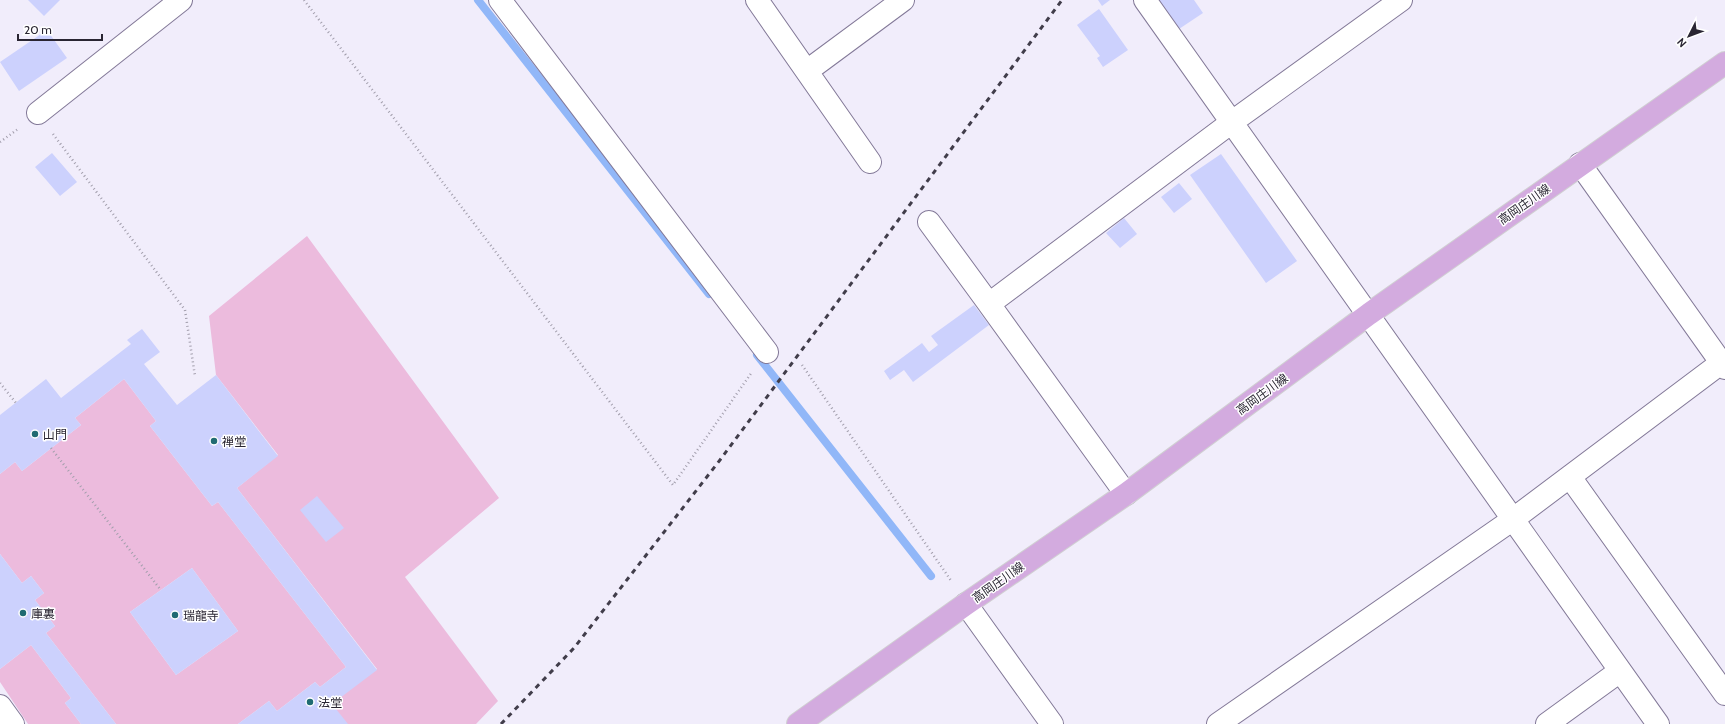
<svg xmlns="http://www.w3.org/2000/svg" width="1725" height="724" font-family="Cabin,'Noto Sans JP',sans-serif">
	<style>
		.green { fill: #ecbbdd; fill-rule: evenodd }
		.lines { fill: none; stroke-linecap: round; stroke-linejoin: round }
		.stream { stroke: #91b7f8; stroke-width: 8 }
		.building { fill: #ccd1fd }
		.street-casing { stroke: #837998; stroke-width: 24 }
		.primary-casing { stroke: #d0cfd2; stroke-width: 24 }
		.path { stroke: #a29eac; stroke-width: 2.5; stroke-dasharray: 1 3; stroke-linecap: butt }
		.street { stroke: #fff; stroke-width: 22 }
		.primary { stroke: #d3abdf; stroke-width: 22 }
		.rail { stroke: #413d4a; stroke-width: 3; stroke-dasharray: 5 5; stroke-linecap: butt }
		.poi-dot { fill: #206b72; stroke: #fff; stroke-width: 1.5 }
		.labels { text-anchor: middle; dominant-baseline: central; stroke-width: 3; stroke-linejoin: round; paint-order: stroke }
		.street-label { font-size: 12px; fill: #292532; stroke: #fff }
		.poi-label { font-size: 12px; fill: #292532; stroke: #fff; text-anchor: start }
	</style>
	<rect width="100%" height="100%" fill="#f1edfb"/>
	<path class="green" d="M 307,236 L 499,498 L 405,577 L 498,701 L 476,724 L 303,724 L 377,669 L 237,488 L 278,455 L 216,375 L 209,316 Z
		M 124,379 L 156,421 L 150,426 L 212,506 L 218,502 L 346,667 L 320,687 L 315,682 L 277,711 L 269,701 L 238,724 L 116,724 L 46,633 L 55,626 L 35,600 L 44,593 L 31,576 L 22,583 L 0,554 L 0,474 L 15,462 L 22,471 L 81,425 L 75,418 ZM 192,568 L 238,631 L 176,675 L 130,612 Z
		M 31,645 L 71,698 L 65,703 L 81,724 L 28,724 L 0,682 L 0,669 Z"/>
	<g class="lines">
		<path class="stream" d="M 478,0 L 709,294
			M 757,355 L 931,576"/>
	</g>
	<path class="building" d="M 28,0 L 60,0 L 44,16 Z
		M 1098,0 L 1110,0 L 1102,6 Z
		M 1159,0 L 1194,0 L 1203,13 L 1179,29 Z
		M 1099,9 L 1128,50 L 1103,67 L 1097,58 L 1100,56 L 1077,25 Z
		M 47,30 L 67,58 L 19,91 L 0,62 Z
		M 52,153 L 77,182 L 60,196 L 35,167 Z
		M 1221,154 L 1297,261 L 1266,283 L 1190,175 Z
		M 1179,183 L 1192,199 L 1174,213 L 1161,197 Z
		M 1124,218 L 1137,234 L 1120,248 L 1106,233 Z
		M 974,305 L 989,325 L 913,382 L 904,370 L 890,380 L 884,371 L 922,343 L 929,352 L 938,345 L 931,336 Z
		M 142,329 L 160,352 L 144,364 L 177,405 L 216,375 L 278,456 L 237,488 L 377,670 L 332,704 L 348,724 L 238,724 L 269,701 L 277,711 L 315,682 L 320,687 L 346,667 L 218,502 L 212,506 L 150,426 L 156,421 L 124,379 L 75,418 L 81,425 L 22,471 L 15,462 L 0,474 L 0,415 L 46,379 L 61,398 L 131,344 L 127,340 Z
		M 317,496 L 344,528 L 326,542 L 300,510 Z
		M 0,554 L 22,583 L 31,576 L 44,593 L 35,600 L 55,626 L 46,633 L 116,724 L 81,724 L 65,703 L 71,698 L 31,645 L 0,669 Z
		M 192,568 L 238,631 L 176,675 L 130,612 Z"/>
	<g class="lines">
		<g class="street-casing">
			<path id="street" d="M 500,0 L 767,352
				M 757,0 L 870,162
				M 1145,0 L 1658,724
				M 807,71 L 903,0
				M 38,113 L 181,0
				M 1580,164 L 1725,368
				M 929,222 L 989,304
				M 1570,477 L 1725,694
				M 1126,494 L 989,304 L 1232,122 L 1401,0
				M 966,604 L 1052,724
				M 0,706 L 13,724
				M 1218,724 L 1512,520 L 1725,360
				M 1547,724 L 1620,671"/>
		</g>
		<g class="primary-casing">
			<path id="primary" d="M 798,724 L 966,604 L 1126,494 L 1369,314 L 1725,63"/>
		</g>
		<path class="path" d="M 304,0 L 673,485 L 752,372
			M 53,134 L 185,310 L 195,376
			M 0,142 L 18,129
			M 802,365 L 952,582
			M 0,383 L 16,403
			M 51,448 L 160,589"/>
		<use href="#street" class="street"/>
		<use href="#primary" class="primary"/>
		<path class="rail" d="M 501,724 L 574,648 L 720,460 L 1062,0"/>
	</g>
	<g class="poi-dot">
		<circle cx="35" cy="434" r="4"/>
		<circle cx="214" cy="441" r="4"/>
		<circle cx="23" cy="613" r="4"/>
		<circle cx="175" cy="615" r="4"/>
		<circle cx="310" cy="702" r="4"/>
	</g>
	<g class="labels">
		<g class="street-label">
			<text transform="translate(1524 204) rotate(-35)">高岡庄川線</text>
			<text transform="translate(1262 394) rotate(-36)">高岡庄川線</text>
			<text transform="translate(998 582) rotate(-35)">高岡庄川線</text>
		</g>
		<g class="poi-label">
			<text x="43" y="434">山門</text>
			<text x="222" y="441">禅堂</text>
			<text x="31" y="613">庫裏</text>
			<text x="183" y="615">瑞龍寺</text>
			<text x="318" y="702">法堂</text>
		</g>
	</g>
	<g transform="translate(1689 36) rotate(228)" stroke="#ffffff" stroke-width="3" paint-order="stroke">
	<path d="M0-3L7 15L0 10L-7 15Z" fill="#292532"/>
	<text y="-6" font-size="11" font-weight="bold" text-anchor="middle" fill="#292532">N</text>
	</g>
	<path d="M18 34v6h84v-6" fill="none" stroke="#292532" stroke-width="2"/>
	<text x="24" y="34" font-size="12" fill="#292532" stroke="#ffffff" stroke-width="3" paint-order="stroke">20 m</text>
</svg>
